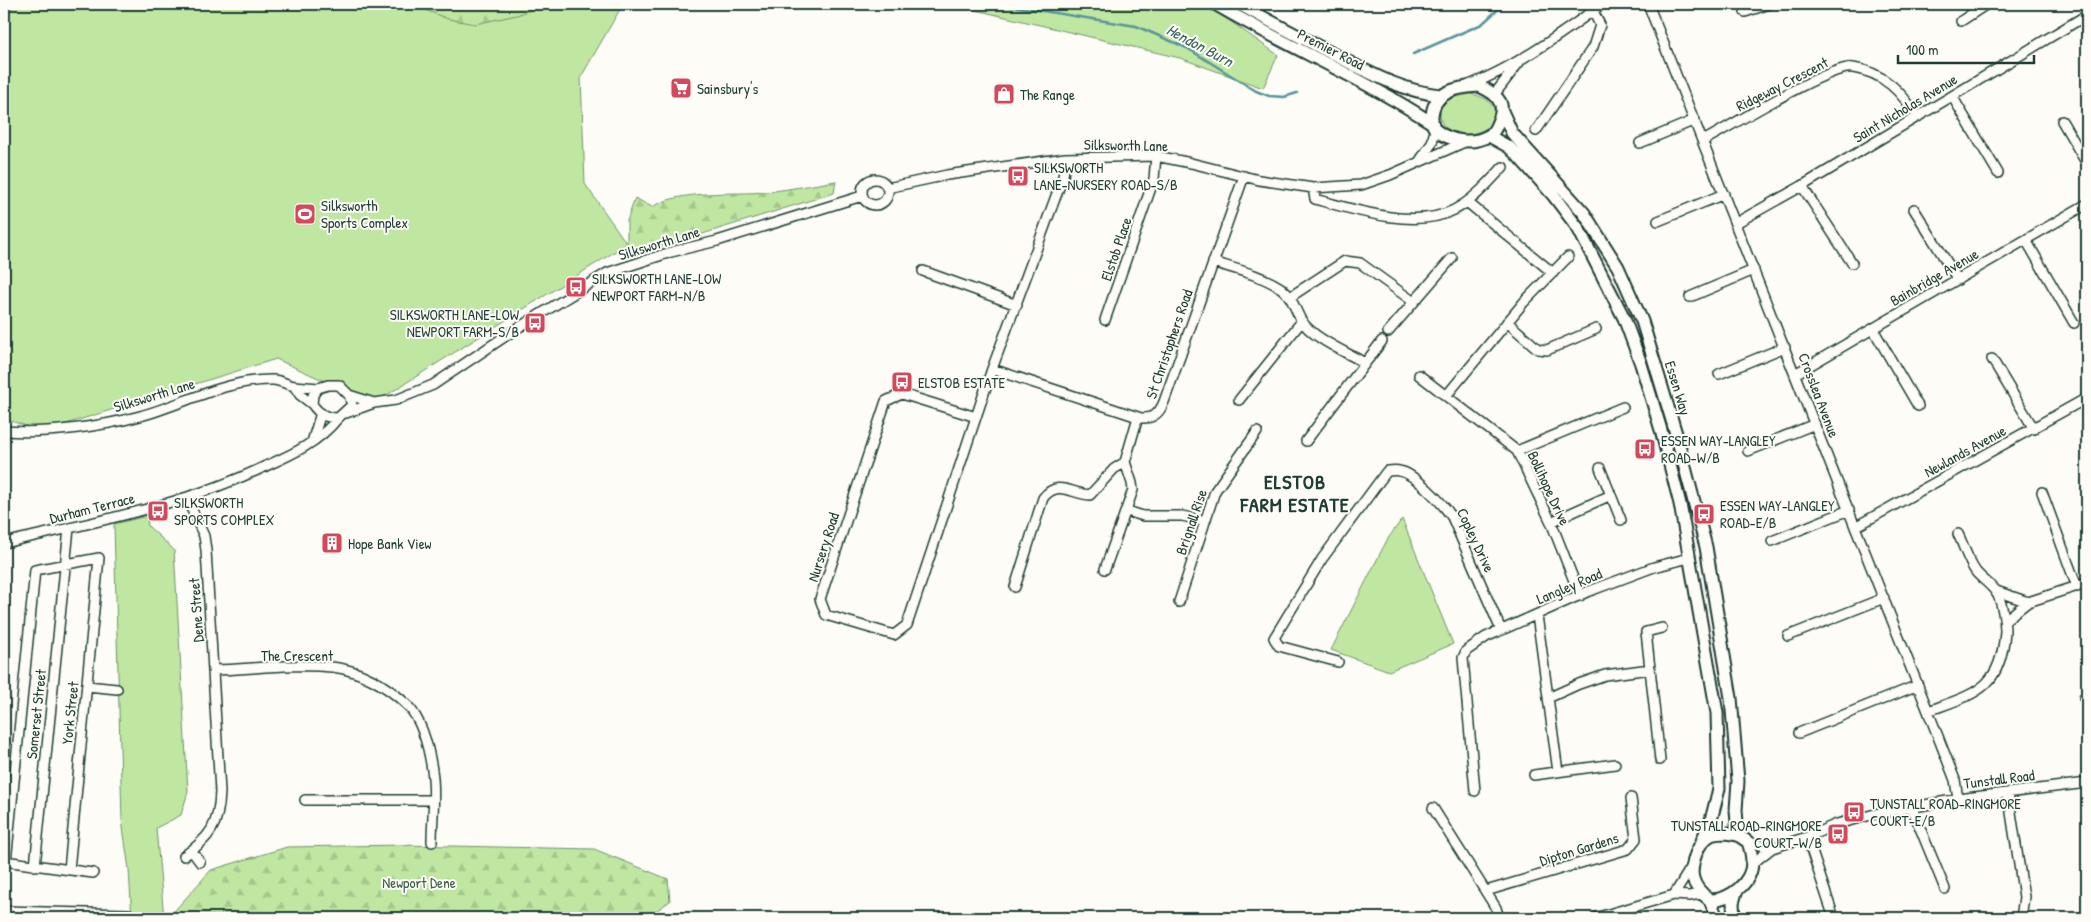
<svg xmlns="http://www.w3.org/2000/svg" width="2091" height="922" font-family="'Patrick Hand',sans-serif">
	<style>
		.green { fill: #c0e7a2; stroke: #70926b }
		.forest { fill: url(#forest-firs); stroke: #70926b }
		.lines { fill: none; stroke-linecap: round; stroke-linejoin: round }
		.stream { stroke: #59959a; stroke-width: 2.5 }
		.minor-casing { stroke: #1f3d34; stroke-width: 12 }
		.major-casing { stroke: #1f3d34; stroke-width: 15 }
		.minor { stroke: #fdfcf7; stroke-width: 9 }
		.major { stroke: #fdfcf7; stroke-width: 11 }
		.labels { text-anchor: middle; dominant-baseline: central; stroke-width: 4; stroke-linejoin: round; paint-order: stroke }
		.street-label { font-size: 15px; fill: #1f3d34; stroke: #fdfcf7 }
		.poi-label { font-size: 15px; fill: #1f3d34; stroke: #fdfcf7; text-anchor: start }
		.park-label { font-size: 15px; fill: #3f5f4a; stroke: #fdfcf7 }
		.water-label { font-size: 16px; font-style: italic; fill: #37625e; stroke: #fdfcf7 }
		.district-label { font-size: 20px; font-weight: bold; letter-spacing: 1px; fill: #1f3d34; stroke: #fdfcf7 }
	</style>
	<defs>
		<pattern id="forest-firs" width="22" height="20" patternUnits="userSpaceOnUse" patternTransform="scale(1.25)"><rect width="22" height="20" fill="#c0e7a2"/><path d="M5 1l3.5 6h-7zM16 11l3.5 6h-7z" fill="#a5c78c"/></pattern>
	</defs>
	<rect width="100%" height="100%" fill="#fdfcf7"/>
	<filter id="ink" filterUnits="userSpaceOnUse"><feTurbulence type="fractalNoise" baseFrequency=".02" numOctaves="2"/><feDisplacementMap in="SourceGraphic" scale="10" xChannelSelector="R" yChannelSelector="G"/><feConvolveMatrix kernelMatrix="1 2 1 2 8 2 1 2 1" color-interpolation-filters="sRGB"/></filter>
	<g filter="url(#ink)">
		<path class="green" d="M 4,4 L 623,4 L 581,77 L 585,184 L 627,244 L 374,403 L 276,359 L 43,431 L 4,419 Z
			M 950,4 L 1206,4 L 1278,55 L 1263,88 L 1180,58 Z
			M 1471,94 C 1484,97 1491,100 1496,113 C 1494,116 1493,121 1491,124 C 1476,141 1430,138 1442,104 L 1454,97 Z
			M 147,516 L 148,526 L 174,550 L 188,792 L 181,815 L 156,828 L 164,918 L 132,918 L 129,870 L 122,820 L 114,524 Z
			M 1402,519 L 1453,644 L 1389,671 L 1331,650 L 1387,540 Z"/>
		<path class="forest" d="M 380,4 L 546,4 L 517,15 L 475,24 L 448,19 L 423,9 Z
			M 836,181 L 834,193 L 664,246 L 639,249 L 627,244 L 627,221 L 635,198 L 652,207 C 683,189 731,195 767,192 C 790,189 813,185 836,181 Z
			M 401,845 L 594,849 L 668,879 L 670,901 L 646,918 L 168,918 L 211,870 L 287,847 Z"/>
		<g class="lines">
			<path class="stream" d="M 999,4 L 1136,26 L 1187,48 L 1256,91 L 1269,96 L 1284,97 L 1297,93
				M 1413,54 L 1482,24 L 1504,4"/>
			<g class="minor-casing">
				<path id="minor" d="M 1648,4 L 1928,711 L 1955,780 L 1958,799
					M 1745,12 L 1769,4
					M 1961,21 L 1987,4
					M 1469,85 C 1514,68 1563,33 1602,4
					M 1494,95 L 1520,61
					M 1952,96 L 1998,173
					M 2062,121 L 2087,164
					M 1536,131 L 1593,47 L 1600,25 L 1593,11
					M 1703,141 C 1729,127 1831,64 1853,68 C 1884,72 1902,93 1918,117
					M 1640,143 L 1695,120
					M 1419,162 L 1432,143 L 1435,129
					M862 192a13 13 0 1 1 26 0a13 13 0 1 1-26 0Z
					M 1802,186 L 1852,263
					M 887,188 L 947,175 L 1065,158 L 1156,156 L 1191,163 L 1259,180 L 1313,188 L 1361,185 L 1390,175 L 1467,141
					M 1313,188 L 1315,199 C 1354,210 1416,230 1454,210 C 1474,200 1489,182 1503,167
					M 1467,202 L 1553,273
					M 1914,209 L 1958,280
					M 1658,221 L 1724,194
					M 1736,223 L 1802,186 L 2087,15
					M 2026,240 L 2074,323
					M 1213,262 C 1235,269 1261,275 1281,288 C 1293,297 1294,308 1301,320 C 1312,338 1346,352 1365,363
					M 923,271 L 1017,305
					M 1290,297 L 1345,261 L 1360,263 L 1414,302
					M 1690,297 L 1754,270
					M 1105,320 L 1154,179 L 1156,156
					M 1507,322 L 1538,349 L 1547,350 L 1596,329
					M 1873,329 L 1918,406
					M 1388,332 L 1452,258
					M 1992,359 L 2034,429
					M 992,369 L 1141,418 C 1155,419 1161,411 1165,399 L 1244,176
					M 1719,374 L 1785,347
					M 1795,374 L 2087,204
					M 1419,375 L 1517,451 L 1551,522 L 1580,596
					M 328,385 L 339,385 L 349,395 L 352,405 L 338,418 C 326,418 319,414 312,404 L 313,395 L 318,388 Z
					M 294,386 L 300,395 L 312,404
					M 349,395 L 374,403
					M 1446,396 L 1524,302 L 1568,257
					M 1239,400 L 1302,321
					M 346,413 L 374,403 L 396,400 L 433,385 L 513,331 L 607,273 L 671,252 L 717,241 L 862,196
					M 976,417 L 902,394 L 886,401 L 820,599 L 826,615 L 894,635 L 907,625 L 992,369 L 1063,177 L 1065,158
					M 4,431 C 45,434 100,427 140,416 C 184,404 227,379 273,380 C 280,380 287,385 295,386 C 303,387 310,387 318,388
					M 1306,441 L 1382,341
					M 312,442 L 321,413
					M 1517,451 L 1623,407
					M 1748,451 L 1815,424
					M 1600,468 L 1621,520
					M 2042,492 L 2077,587
					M 1127,511 L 1143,516 L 1182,516 L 1205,521
					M 1551,522 L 1611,495
					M 1855,527 L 2087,398
					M 1772,541 L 1849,510
					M 4,543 C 93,522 183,506 266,466 C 293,454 319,442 338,418
					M 1105,569 L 1133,490 L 1132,483 L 1125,462 L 1138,417
					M 1015,587 L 1043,498 C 1058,479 1071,494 1090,495 L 1114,469 L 1125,462
					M 1996,591 L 2028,602 L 2087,583
					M 1179,602 L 1215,491 L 1257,432
					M 1537,615 L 1558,772
					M 2005,620 L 2028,602
					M 1788,636 L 1884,598
					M 1338,662 L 1279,646 L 1274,638 L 1322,559 L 1387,471 C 1391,471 1396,470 1399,471 C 1415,473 1443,504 1452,517 L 1501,630
					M 214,670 C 253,669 293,663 332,667 C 360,670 388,686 408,706 C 422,721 429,750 432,770 C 436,793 432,819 432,842
					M 87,686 L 117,689
					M 1548,698 L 1579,684 L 1605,675 L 1650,669
					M 2084,698 L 2087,695
					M 1928,711 C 1977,693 2001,689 2005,631 C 2005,621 2002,599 1995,591 C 1990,584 1982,579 1976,572 C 1968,561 1964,546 1958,534
					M 1799,733 L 1918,685
					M 1660,760 L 1646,632 L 1662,628
					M 1534,775 L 1615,764
					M 1475,791 L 1463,658 L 1466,651 L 1486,637 L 1531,617 L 1587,592 L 1654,567 L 1689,558
					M 2008,793 L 2024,897 L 2021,918
					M 305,800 L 433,800
					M 1911,806 L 1945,889
					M 1433,808 L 1496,908 L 1499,918
					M 1807,837 L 1834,918
					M 1748,842 L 1772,848
					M 192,851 L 200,862
					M 184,856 C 210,838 219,825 220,792 L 206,550 L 204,536 L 187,499
					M 4,861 L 93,873
					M 6,862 L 35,570 L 99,558 L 69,870
					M 1753,863 L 1772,848 L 1807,837 L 1837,824 L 1875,814 L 1958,799 L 2087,783
					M 35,866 L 69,528
					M 1486,891 L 1628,849 L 1636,839 L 1631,798
					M 1674,895 L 1692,866
					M 4,911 L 129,914
					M 1595,918 L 1674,895 L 1689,896 L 1701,894"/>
			</g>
			<g class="major-casing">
				<path id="major" d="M 1215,4 C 1286,46 1363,78 1432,123
					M 1239,4 C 1269,21 1300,37 1331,53 C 1366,71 1402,92 1441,95
					M 1479,86 C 1486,89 1494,93 1498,99 C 1502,104 1502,111 1500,117 C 1497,124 1495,133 1488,136 C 1473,145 1450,141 1437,131 C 1433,128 1432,123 1432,118 C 1432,91 1458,87 1479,86 Z
					M 1502,111 L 1512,133 L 1584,213 L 1618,267 L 1642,321 L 1677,437 L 1706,547 L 1731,698 L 1738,781 L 1736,810 L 1738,835
					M 1489,136 L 1509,147 L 1518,156 L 1553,195 L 1578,228 L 1624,318 L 1641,364 L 1661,430 L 1680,504 L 1717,713 L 1719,789 L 1711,820 L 1702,841
					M 1727,833 L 1738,835 L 1748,842 C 1750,848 1752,855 1752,862 C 1752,883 1730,900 1710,900 C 1690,886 1688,871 1698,849 C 1701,843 1705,838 1711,835 C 1716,833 1722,833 1727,833 Z
					M 1710,900 L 1717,918
					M 1734,918 L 1733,903 L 1736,892"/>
			</g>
			<use href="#minor" class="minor"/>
			<use href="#major" class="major"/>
		</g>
	</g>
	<defs>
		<g id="supermarket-square" transform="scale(1.125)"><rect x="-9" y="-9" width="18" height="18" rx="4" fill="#d1495b" stroke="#fdfcf7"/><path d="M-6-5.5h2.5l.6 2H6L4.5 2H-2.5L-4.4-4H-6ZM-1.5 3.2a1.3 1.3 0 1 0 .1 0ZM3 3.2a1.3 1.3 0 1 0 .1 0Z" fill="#fff"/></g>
		<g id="shop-square" transform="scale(1.125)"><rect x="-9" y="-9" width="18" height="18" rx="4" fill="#d1495b" stroke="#fdfcf7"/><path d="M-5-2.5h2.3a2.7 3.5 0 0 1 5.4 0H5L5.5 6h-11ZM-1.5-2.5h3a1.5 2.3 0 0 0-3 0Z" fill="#fff"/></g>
		<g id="bus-square" transform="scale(1.125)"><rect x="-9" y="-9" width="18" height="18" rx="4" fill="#d1495b" stroke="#fdfcf7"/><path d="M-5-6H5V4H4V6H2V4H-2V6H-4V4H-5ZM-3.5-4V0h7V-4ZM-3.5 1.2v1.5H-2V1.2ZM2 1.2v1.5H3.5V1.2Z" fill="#fff"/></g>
		<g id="stadium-square" transform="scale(1.125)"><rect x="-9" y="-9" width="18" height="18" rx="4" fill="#d1495b" stroke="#fdfcf7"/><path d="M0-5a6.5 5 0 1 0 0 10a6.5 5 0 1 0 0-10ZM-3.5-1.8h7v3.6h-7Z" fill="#fff"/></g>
		<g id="building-square" transform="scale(1.125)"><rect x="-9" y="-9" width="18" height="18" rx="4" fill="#d1495b" stroke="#fdfcf7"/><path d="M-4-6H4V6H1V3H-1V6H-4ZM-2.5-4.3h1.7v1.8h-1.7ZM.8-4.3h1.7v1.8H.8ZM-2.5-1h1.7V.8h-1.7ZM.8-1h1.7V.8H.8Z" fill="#fff"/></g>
	</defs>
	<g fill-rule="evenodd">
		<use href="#supermarket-square" x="681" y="88"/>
		<use href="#shop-square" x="1004" y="94"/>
		<use href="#bus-square" x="1018" y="176"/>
		<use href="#stadium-square" x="305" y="214"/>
		<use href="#bus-square" x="576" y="287"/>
		<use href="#bus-square" x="535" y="323"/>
		<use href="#bus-square" x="902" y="382"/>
		<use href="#bus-square" x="1645" y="449"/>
		<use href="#bus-square" x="158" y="511"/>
		<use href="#bus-square" x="1704" y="514"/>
		<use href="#building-square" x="332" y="543"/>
		<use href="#bus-square" x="1854" y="812"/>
		<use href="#bus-square" x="1838" y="834"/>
	</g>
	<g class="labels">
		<g class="street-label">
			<text transform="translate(1331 49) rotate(27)">Premier Road</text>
			<text transform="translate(1782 84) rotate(-27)">Ridgeway Crescent</text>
			<text transform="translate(1905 108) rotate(-31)">Saint Nicholas Avenue</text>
			<text transform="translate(1126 145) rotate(1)">Silksworth Lane</text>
			<text transform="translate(659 243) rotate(-17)">Silksworth Lane</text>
			<text transform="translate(1116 249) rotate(-71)">Elstob Place</text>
			<text transform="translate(1934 277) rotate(-30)">Bainbridge Avenue</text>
			<text transform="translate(1169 344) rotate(-71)">St Christophers Road</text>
			<text transform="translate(1678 388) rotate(73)">Essen Way</text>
			<text transform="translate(154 395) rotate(-17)">Silksworth Lane</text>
			<text transform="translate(1819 395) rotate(69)">Crosslea Avenue</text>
			<text transform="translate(1965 451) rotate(-29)">Newlands Avenue</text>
			<text transform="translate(1549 488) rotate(65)">Bollihope Drive</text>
			<text transform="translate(92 508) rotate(-14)">Durham Terrace</text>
			<text transform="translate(1191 522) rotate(-71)">Brignall Rise</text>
			<text transform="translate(1476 540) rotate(65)">Copley Drive</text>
			<text transform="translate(823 547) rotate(-72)">Nursery Road</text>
			<text transform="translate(1569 586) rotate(-23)">Langley Road</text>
			<text transform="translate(196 610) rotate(-94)">Dene Street</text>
			<text x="297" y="655">The Crescent</text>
			<text transform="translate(70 713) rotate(-84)">York Street</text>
			<text transform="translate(36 714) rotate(-84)">Somerset Street</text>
			<text transform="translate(1999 779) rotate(-7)">Tunstall Road</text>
			<text transform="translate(1579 849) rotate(-17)">Dipton Gardens</text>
		</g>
		<g class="poi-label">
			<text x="697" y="88">Sainsbury's</text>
			<text x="1020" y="94">The Range</text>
			<text x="1034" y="167">SILKSWORTH<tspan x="1034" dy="17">LANE-NURSERY ROAD-S/B</tspan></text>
			<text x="321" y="205">Silksworth<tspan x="321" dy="17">Sports Complex</tspan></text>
			<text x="592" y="278">SILKSWORTH LANE-LOW<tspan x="592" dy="17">NEWPORT FARM-N/B</tspan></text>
			<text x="519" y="314" text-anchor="end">SILKSWORTH LANE-LOW<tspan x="519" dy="17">NEWPORT FARM-S/B</tspan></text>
			<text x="918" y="382">ELSTOB ESTATE</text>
			<text x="1661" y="440">ESSEN WAY-LANGLEY<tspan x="1661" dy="17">ROAD-W/B</tspan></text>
			<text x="174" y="502">SILKSWORTH<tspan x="174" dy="17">SPORTS COMPLEX</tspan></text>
			<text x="1720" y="505">ESSEN WAY-LANGLEY<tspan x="1720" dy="17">ROAD-E/B</tspan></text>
			<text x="348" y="543">Hope Bank View</text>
			<text x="1870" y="803">TUNSTALL ROAD-RINGMORE<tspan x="1870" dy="17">COURT-E/B</tspan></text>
			<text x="1822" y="825" text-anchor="end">TUNSTALL ROAD-RINGMORE<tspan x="1822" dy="17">COURT-W/B</tspan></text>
		</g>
		<g class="park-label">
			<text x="419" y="882">Newport Dene</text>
		</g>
		<g class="water-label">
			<text transform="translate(1200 45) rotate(28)">Hendon Burn</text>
		</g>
		<g class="district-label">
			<text x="1295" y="481">ELSTOB<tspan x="1295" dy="23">FARM ESTATE</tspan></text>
		</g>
	</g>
	<rect width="2091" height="922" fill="none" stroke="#fdfcf7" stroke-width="20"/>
	<rect x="10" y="10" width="2071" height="902" fill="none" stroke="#1f3d34" stroke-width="2" filter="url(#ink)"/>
	<path d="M1898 55v8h136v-8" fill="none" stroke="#1f3d34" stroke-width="2.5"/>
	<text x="1906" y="55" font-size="15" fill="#1f3d34" stroke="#fdfcf7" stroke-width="4" paint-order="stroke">100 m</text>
</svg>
